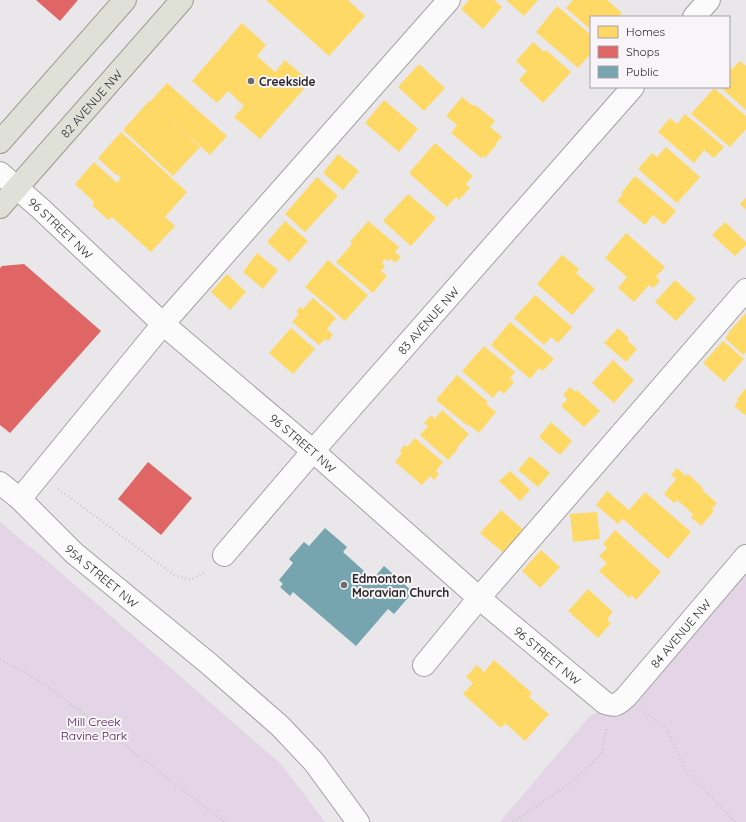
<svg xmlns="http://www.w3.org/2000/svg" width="746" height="822" font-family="Quicksand,sans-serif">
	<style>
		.green { fill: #e3d5e6 }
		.homes { fill: #ffd966 }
		.shops { fill: #e06666 }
		.public { fill: #76a5af }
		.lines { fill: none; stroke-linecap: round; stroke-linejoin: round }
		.minor-casing { stroke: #a2a0a2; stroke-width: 24 }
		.major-casing { stroke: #999b8e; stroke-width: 24 }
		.path { stroke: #c9c8ca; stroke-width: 2.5; stroke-dasharray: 1 3; stroke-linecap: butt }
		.minor { stroke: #fcfbfc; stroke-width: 22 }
		.major { stroke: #dfe0d8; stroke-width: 22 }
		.poi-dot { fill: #6c6b6d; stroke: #f8f4f8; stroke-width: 1.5 }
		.labels { text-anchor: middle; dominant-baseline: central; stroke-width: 4; stroke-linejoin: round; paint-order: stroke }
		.poi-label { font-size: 12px; font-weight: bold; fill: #292829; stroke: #f8f4f8; text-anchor: start }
		.street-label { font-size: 12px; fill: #292829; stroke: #f8f4f8 }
		.park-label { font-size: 12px; fill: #45164f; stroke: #f8f4f8 }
	</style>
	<rect width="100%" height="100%" fill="#e9e7ea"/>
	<path class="green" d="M 0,522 L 59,571 L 281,764 L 325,822 L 0,822 Z
		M 746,553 L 746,822 L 500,822 L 590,716 L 612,706 Z"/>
	<path class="homes" d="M 266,0 L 348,0 L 365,16 L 329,56 Z
		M 469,0 L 494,0 L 502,7 L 483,29 L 461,9 Z
		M 506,0 L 538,0 L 524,16 Z
		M 573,0 L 607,0 L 622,13 L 618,17 L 591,17 L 591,30 L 566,8 Z
		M 557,6 L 591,35 L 591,53 L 578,68 L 536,32 Z
		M 242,23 L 266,45 L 257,56 L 275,72 L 285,60 L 310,82 L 260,139 L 234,117 L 244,106 L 228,91 L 217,103 L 192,81 Z
		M 533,42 L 544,52 L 546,50 L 571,72 L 543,103 L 519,80 L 527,71 L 516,61 Z
		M 740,61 L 746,66 L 746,110 L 720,87 L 729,87 L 729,66 L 732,69 Z
		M 419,64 L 445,88 L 424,111 L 398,87 Z
		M 167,83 L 227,136 L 210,155 L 150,102 Z
		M 714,88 L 746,116 L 746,129 L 730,147 L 691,114 Z
		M 462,97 L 473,106 L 475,105 L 495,121 L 490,127 L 502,137 L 496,143 L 497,144 L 485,158 L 483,156 L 481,158 L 451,133 L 457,125 L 446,116 Z
		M 384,100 L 418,129 L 399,152 L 365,123 Z
		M 149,101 L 200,147 L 173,176 L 123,130 Z
		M 685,114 L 724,147 L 714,158 L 704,150 L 694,163 L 658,132 L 670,118 L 677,124 Z
		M 121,132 L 187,192 L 165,217 L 175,226 L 151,252 L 112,217 L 108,220 L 92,205 L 94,202 L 75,184 L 94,162 L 117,183 L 121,177 L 117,174 L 116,175 L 98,158 Z
		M 435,143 L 473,176 L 466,184 L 470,188 L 459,200 L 456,197 L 447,207 L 409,173 Z
		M 666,147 L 700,177 L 677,203 L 638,169 L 652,153 L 657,157 Z
		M 338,154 L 359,171 L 343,190 L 323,173 Z
		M 635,176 L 676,211 L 664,225 L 653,215 L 645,225 L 617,201 L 623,194 L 621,193 Z
		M 317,177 L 338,196 L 305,232 L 285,214 Z
		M 408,194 L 436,218 L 411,246 L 383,221 Z
		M 746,197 L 746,210 L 740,204 Z
		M 285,221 L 308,241 L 289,262 L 267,242 Z
		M 368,221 L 399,247 L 395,252 L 401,257 L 395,263 L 391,259 L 389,261 L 385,259 L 382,263 L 385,266 L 381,271 L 387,276 L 373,293 L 336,262 L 352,244 L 350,242 Z
		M 725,222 L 746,242 L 746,245 L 735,256 L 712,235 Z
		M 626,233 L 665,267 L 656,277 L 660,281 L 653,288 L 649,285 L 634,302 L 618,288 L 627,277 L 605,258 Z
		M 257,253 L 278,270 L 263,289 L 243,272 Z
		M 562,255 L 579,269 L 576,273 L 595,289 L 572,315 L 537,284 Z
		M 328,260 L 368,295 L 345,321 L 305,287 Z
		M 227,274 L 246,292 L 230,310 L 211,292 Z
		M 675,280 L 696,299 L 676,321 L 655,302 Z
		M 535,295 L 572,327 L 558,343 L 551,337 L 544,345 L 514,318 Z
		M 313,298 L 336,318 L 327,329 L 333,335 L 328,341 L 325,339 L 319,345 L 292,322 L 299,314 L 296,312 L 300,307 L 303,309 Z
		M 746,313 L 746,352 L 743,355 L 725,338 L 729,334 L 728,333 Z
		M 510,322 L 554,359 L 543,371 L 539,368 L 530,379 L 491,345 Z
		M 291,328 L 315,349 L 293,374 L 269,353 Z
		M 618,328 L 629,338 L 627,340 L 637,349 L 626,362 L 604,343 Z
		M 723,341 L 744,359 L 724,382 L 703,363 Z
		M 484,346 L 515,372 L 510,378 L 514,382 L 504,394 L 499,390 L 493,398 L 462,371 Z
		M 613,360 L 634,380 L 614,403 L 592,383 Z
		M 457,375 L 488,402 L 486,404 L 496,412 L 479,433 L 469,425 L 468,426 L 436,400 Z
		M 570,387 L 575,392 L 577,390 L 600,411 L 584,427 L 561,406 L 567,399 L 563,395 Z
		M 746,388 L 746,414 L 745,415 L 734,406 L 738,401 L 737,399 Z
		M 442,410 L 469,434 L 457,448 L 458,449 L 448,460 L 420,435 L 428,426 L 424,423 L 431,415 L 435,419 Z
		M 551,422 L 572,441 L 560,455 L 539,437 Z
		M 415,438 L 443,462 L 436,471 L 439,474 L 434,480 L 430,476 L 422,485 L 395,462 L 402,453 L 400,451 L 404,445 L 407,447 Z
		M 530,456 L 550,473 L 538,487 L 518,470 Z
		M 677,468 L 686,476 L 688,474 L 703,488 L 702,490 L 717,503 L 712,509 L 714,511 L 701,526 L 691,517 L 693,514 L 677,500 L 674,503 L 664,494 L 676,479 L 671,475 Z
		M 510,471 L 530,490 L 520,501 L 499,481 Z
		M 607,491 L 629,510 L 645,492 L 691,532 L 668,559 L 623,519 L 618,524 L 596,505 Z
		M 501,510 L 526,532 L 506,555 L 480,533 Z
		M 597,512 L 600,539 L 573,542 L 570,514 Z
		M 615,530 L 661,572 L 636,600 L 631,595 L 629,598 L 599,571 L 607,563 L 599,556 L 607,548 L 603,544 Z
		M 541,550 L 560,567 L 540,588 L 522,571 Z
		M 588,589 L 613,612 L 607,619 L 611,623 L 598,638 L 568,611 Z
		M 494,660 L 532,693 L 529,697 L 549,714 L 525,741 L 505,723 L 501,728 L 463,694 L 473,683 L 466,677 L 477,665 L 484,672 Z"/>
	<path class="shops" d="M 36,0 L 78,0 L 60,21 Z
		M 24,264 L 101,331 L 10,433 L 0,425 L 0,268 L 2,266 Z
		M 148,462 L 192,498 L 161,535 L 118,499 Z"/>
	<path class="public" d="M 325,528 L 347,547 L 343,552 L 373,579 L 384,566 L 413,592 L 394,614 L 388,609 L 356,646 L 293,592 L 290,596 L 280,587 L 283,584 L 279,580 L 293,563 L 289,559 L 304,542 L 309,546 Z"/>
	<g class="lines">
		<g class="minor-casing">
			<g id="minor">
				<path d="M 694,17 L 709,0"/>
				<path id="s1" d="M 0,173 L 41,209 L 163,324 L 313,451 L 479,598 L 605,703 C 616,707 618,704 626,697 L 746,556"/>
				<path id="s2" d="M 0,483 L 20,499 L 74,553 L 208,663 L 280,726 L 314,762 L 358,822"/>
				<path d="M 20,499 L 163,324 L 449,0"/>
				<path id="s3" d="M 224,555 L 313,451 L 633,87"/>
				<path d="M 424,665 L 479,598 L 746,290"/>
			</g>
		</g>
		<g class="major-casing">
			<g id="major">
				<path d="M 0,142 L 125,0"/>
				<path id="s4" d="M 0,207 L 182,0"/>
			</g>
		</g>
		<path class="path" d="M 58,489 L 75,501 L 174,575 L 191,580 L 206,571
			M 0,659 L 28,674 L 51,689 L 225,822
			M 645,712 L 667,729 L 685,770 L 735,822
			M 513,822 L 573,781 L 601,754 L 607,727"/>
		<use href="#minor" class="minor"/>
		<use href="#major" class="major"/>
	</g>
	<g class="poi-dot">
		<circle cx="251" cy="81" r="4"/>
		<circle cx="344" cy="585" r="4"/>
	</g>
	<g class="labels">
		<g class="poi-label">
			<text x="259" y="81">Creekside</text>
			<text x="352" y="578">Edmonton<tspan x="352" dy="14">Moravian Church</tspan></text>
		</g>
		<g class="street-label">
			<text stroke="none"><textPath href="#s4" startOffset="138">82 AVENUE NW</textPath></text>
			<text stroke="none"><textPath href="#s1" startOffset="82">96 STREET NW</textPath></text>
			<text stroke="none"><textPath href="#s3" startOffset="311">83 AVENUE NW</textPath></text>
			<text stroke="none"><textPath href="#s1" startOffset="406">96 STREET NW</textPath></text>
			<text stroke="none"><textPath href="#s2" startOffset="138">95A STREET NW</textPath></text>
			<text stroke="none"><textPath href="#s1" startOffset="912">84 AVENUE NW</textPath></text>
			<text stroke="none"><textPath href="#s1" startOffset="730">96 STREET NW</textPath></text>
		</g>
		<g class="park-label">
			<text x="94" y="721">Mill Creek<tspan x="94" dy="14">Ravine Park</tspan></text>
		</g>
	</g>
	<rect x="590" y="16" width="140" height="72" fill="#f8f4f8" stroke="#a5a2a5"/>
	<rect x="598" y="26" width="20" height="12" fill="#ffd966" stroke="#a5a2a5"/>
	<text x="626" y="36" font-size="12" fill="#292829">Homes</text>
	<rect x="598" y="46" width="20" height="12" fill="#e06666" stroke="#a5a2a5"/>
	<text x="626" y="56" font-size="12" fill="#292829">Shops</text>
	<rect x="598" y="66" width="20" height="12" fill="#76a5af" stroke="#a5a2a5"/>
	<text x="626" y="76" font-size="12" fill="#292829">Public</text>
</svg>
